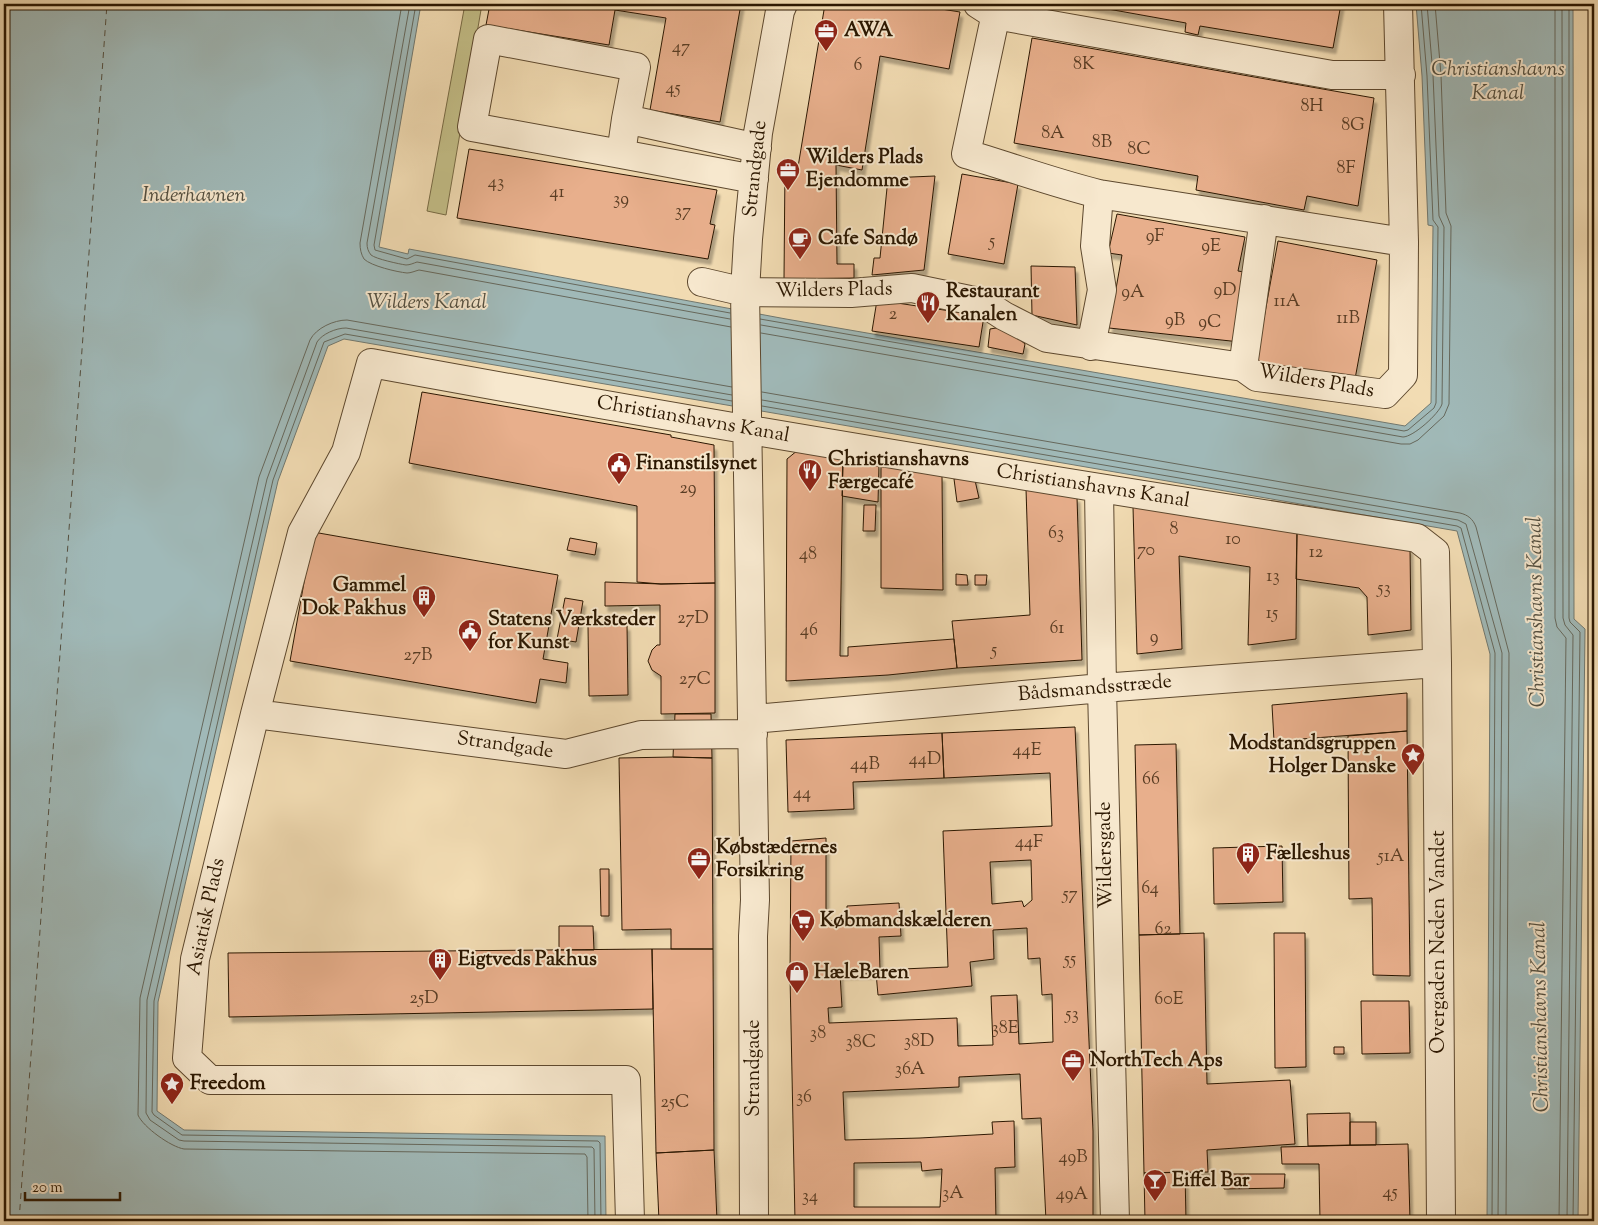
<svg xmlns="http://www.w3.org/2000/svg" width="1598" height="1225" font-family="'Sorts Mill Goudy',serif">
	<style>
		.green { fill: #c3be87; stroke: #776a44 }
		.water { fill: #a0b9b8; stroke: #71786f }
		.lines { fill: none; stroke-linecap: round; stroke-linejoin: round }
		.shore { stroke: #66685c; stroke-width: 1 }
		.ferry { stroke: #545041; stroke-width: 1; stroke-dasharray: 6 5; stroke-linecap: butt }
		.building { fill: #e8af8c; stroke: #2b1701; fill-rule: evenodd; filter: url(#shadow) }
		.minor-casing { stroke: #5d482e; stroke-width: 30 }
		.minor { stroke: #f7e8ce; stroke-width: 28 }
		.labels { text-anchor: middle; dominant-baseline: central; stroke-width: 4; stroke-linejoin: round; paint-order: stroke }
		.number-label { font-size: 18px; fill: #5a3d24 }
		.poi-label { font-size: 20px; font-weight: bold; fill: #2b1701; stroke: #f7e8ce; text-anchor: start }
		.street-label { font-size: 20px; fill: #2b1701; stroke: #f7e8ce }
		.water-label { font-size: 21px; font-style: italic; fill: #545041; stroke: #f7e8ce }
	</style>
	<defs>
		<filter id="shadow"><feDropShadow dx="3" dy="5.5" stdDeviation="1" flood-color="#0004"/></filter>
	</defs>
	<rect width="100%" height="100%" fill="#f2dcb3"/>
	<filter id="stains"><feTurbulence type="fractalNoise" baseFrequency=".004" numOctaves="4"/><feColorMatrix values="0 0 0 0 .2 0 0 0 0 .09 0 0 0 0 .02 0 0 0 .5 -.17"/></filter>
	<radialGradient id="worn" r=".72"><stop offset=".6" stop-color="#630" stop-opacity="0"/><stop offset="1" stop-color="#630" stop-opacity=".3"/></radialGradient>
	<path class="green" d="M 465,4 L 482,4 L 446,215 L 427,211 Z"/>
	<path class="water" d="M 4,4 L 421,4 L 379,247 L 408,254 L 409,249 L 786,319 L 1405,426 L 1431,403 L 1433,226 L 1428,225 L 1422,76 L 1416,4 L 1573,4 L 1574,619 L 1585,629 L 1578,1221 L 1487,1221 L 1490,654 L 1457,531 L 344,339 L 328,346 L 278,481 L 158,1002 L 157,1111 L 184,1130 L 605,1136 L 606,1221 L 4,1221 Z"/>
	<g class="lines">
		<path class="shore" d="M 402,4 L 360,243 C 360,249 361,254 364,259 C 371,266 397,272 407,273 C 411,273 415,271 419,270 L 731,327
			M 410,4 L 367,243 C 367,248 368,251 371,255 C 376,259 399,264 406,265 C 410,265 414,263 417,262 L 730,319
			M 416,4 L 374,245 L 375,250 L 407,259 L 415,255 L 730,313
			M 1555,4 L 1555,618 L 1557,627 L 1566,638 L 1559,1221
			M 1562,4 L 1563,618 L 1565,625 L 1573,635 L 1567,1221
			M 1569,4 L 1569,618 L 1570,622 L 1580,632 L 1573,1221
			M 760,319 L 1404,431 L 1408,430 L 1434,408 L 1436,403 L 1438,227 L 1433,220 L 1427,76 L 1421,4
			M 761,325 L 1403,437 C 1413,437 1439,414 1442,404 L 1444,227 L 1439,216 L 1433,75 L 1427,4
			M 761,333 L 1401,444 L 1410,444 L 1418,440 L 1444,416 L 1449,404 L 1451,226 L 1446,213 L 1441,75 L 1435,4
			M 762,392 L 1460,513 C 1468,515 1473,519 1476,527 L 1509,653 L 1506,1221
			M 762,400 L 1458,520 L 1466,524 L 1502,653 L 1498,1221
			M 762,406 L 1457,526 L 1461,528 L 1495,653 L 1492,1221
			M 588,1221 L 587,1157 L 585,1154 L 184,1149 C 171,1147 143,1127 138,1115 L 140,998 L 259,477 L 310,340 C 316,328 334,320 347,320 L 732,387
			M 595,1221 L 594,1149 L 592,1147 L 184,1141 L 179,1140 L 150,1120 L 146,1113 L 147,1000 L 267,479 L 317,342 C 322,334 336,328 346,328 L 732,395
			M 601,1221 L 600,1143 L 598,1141 L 182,1135 L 154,1115 L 152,1112 L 154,1001 L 273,480 L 324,342 L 345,334 L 732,401"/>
		<path class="ferry" d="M 19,1221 L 107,4"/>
	</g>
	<path class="building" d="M 490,4 L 741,4 L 720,122 L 650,110 L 666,18 L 615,10 L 609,45 L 486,25 Z
		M 825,4 L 910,4 L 960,12 L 949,69 L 880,56 L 862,170 L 836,165 L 837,264 L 854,264 L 854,278 L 784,279 L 785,166 L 798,167 Z
		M 1080,4 L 1341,4 L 1333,48 L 1200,26 L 1198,35 L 1185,32 L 1186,23 Z
		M 1032,38 L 1374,98 L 1358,206 L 1307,196 L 1304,210 L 1196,190 L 1198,176 L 1014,143 Z
		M 469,149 L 717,190 L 710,224 L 715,225 L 708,259 L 457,218 Z
		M 962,174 L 1018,184 L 1004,264 L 948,254 Z
		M 935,176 L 924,270 L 872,275 L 874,258 L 880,258 L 888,178 Z
		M 1117,214 L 1245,237 L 1238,271 L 1250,273 L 1240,342 L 1109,328 L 1122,255 L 1108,253 Z
		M 1278,241 L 1377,260 L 1355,379 L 1256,362 Z
		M 1031,266 L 1075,267 L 1077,325 L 1032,315 Z
		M 877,300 L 984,316 L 979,347 L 872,331 Z
		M 996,328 L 1002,329 L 1017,337 L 1025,344 L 1023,354 L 988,347 L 990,329 Z
		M 422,392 L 671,435 L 671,437 L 714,445 L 715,583 L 661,584 L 637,582 L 637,506 L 409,463 Z
		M 798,450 L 843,458 L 840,656 L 848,656 L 848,647 L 954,639 L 957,668 L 888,675 L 786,681 L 787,459 Z
		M 843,458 L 879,464 L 878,502 L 842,496 Z
		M 881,465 L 942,476 L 943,590 L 881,588 Z
		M 974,476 L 979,498 L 957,502 L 954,479 Z
		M 1026,489 L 1077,497 L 1082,660 L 957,668 L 952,621 L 1030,615 Z
		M 864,505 L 876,505 L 875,531 L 863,531 Z
		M 1133,507 L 1297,532 L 1296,639 L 1248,645 L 1250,567 L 1179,556 L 1182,649 L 1137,654 Z
		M 313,532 L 558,575 L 543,659 L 568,663 L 566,683 L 540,679 L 536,703 L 290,661 Z
		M 1297,532 L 1410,548 L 1411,630 L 1368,635 L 1367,597 L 1359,588 L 1296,579 Z
		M 570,538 L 597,543 L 595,555 L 567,550 Z
		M 956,574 L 967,575 L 968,585 L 956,585 Z
		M 975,575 L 987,575 L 986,585 L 975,585 Z
		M 605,582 L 661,584 L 715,583 L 715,713 L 661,714 L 661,676 L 652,670 L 648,661 L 652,650 L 657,645 L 660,645 L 660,605 L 605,606 Z
		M 565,598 L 583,601 L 576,642 L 557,639 Z
		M 627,625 L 628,695 L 589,696 L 588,626 Z
		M 1407,693 L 1407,731 L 1274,741 L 1272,705 Z
		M 675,714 L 711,714 L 712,758 L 673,757 Z
		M 1075,727 L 1093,1131 L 1093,1221 L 1046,1221 L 1041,1118 L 1022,1119 L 1020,1074 L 959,1077 L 959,1087 L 843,1092 L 845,1140 L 920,1138 L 993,1134 L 992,1122 L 1014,1121 L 1015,1167 L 995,1168 L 996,1221 L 795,1221 L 790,976 L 791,841 L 826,838 L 826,921 L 847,920 L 847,906 L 899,903 L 901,936 L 879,937 L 880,970 L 948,967 L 943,831 L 1052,826 L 1050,773 L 944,778 L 942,733 ZM 1031,860 L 1032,900 L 1024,907 L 1022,901 L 992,904 L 990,862 ZM 1027,928 L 1028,959 L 1040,958 L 1042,995 L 1052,994 L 1053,1042 L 1019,1044 L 1017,995 L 991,996 L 993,1045 L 958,1046 L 957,1018 L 829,1023 L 828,1008 L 842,1007 L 840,974 L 876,973 L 878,995 L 972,986 L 970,962 L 994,959 L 993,930 ZM 921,1162 L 922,1171 L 942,1169 L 940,1207 L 854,1207 L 854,1163 Z
		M 1407,731 L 1410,976 L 1373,975 L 1372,898 L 1349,899 L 1348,736 Z
		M 942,733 L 944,778 L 853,782 L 854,809 L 788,812 L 786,740 Z
		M 1176,744 L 1180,934 L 1139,935 L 1135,745 Z
		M 673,757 L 712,758 L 713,949 L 671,949 L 671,929 L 622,930 L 619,758 Z
		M 1282,846 L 1283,902 L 1214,904 L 1213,848 Z
		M 600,869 L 609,869 L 609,916 L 601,916 Z
		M 559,926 L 593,926 L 594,950 L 559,950 Z
		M 1204,933 L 1207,1084 L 1290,1080 L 1295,1144 L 1207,1150 L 1208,1172 L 1144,1173 L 1139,935 Z
		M 1274,933 L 1305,933 L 1306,1067 L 1275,1068 Z
		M 652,949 L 653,1009 L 229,1017 L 228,953 Z
		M 652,949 L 713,949 L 714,1150 L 656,1153 Z
		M 1361,1001 L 1409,1001 L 1410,1053 L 1362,1054 Z
		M 1334,1047 L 1344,1047 L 1344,1054 L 1334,1054 Z
		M 1350,1113 L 1350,1145 L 1308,1146 L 1307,1114 Z
		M 1350,1122 L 1376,1122 L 1376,1145 L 1350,1145 Z
		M 1408,1144 L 1410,1221 L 1320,1221 L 1319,1164 L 1282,1164 L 1281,1147 Z
		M 714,1150 L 717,1221 L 659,1221 L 656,1153 Z
		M 1185,1172 L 1186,1221 L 1145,1221 L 1144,1173 Z
		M 1223,1174 L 1285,1174 L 1284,1188 L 1224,1189 Z"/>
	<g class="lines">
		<g class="minor-casing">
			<path id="minor" d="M 978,4 L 995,15 L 1332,75 L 1401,75
				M 998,4 L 966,154 C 1011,167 1054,183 1099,194 L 1404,242
				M 626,119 L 621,154 L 472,127 L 488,39 L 636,67 L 626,119 L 757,148
				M 621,154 L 754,179
				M 702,282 L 745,292 L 851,293 L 912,288 L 984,303 L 1004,316 L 1047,338 L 1243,367 L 1257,377 L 1385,394 L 1403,375 L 1404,242 L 1398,4
				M 1091,346 L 1102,290 L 1095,246 L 1099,194
				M 1243,367 L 1264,219
				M 1099,489 L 1102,688 L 1115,1221
				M 255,714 L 566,754 L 641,735 L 753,734
				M 753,719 L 1102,688 L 1437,663
				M 630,1221 L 626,1080 L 210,1080 L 187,1058 L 195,959 L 255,714 L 302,533 L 346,452 L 371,363 C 719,427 1068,484 1417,538 L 1435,552 L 1437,663 L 1441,1221
				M 754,1221 L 753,936 L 755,900 L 745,292 L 748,239 L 758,133 L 780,11 L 783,4"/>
		</g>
		<use href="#minor" class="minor"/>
	</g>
	<defs>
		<g id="office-pin" transform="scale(1.25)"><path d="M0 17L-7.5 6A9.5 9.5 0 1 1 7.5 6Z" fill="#8f2418" stroke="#f7e8ce"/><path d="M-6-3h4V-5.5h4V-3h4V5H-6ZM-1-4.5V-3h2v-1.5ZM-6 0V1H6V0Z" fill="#fff"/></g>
		<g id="cafe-pin" transform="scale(1.25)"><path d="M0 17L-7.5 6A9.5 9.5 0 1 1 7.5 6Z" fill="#8f2418" stroke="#f7e8ce"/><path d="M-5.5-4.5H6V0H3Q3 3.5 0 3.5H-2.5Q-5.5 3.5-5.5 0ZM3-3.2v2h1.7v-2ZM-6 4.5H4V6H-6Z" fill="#fff"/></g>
		<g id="restaurant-pin" transform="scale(1.25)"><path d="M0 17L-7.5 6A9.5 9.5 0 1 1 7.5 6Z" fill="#8f2418" stroke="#f7e8ce"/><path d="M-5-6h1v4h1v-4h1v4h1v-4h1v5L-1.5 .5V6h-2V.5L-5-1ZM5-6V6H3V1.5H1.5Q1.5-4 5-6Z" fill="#fff"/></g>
		<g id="civic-pin" transform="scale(1.25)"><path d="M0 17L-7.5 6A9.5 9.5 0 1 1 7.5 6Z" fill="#8f2418" stroke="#f7e8ce"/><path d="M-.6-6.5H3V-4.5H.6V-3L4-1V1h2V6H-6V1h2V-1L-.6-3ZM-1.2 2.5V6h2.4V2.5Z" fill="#fff"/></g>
		<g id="building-pin" transform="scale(1.25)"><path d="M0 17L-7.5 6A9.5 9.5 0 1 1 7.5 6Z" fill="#8f2418" stroke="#f7e8ce"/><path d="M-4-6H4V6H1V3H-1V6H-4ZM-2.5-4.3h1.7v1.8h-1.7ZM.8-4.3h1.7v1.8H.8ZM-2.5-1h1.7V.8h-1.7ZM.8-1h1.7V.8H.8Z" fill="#fff"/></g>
		<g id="sight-pin" transform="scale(1.25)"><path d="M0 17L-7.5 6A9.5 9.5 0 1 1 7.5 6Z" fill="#8f2418" stroke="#f7e8ce"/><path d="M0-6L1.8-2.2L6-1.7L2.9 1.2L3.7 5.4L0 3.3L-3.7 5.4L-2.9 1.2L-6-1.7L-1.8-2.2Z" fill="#fff"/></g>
		<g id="supermarket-pin" transform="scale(1.25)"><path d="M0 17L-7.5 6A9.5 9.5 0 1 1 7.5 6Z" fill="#8f2418" stroke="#f7e8ce"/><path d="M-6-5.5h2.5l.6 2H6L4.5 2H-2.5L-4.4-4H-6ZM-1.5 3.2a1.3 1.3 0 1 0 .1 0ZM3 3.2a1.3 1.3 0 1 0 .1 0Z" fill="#fff"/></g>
		<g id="shop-pin" transform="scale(1.25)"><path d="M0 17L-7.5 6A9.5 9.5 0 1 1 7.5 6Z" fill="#8f2418" stroke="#f7e8ce"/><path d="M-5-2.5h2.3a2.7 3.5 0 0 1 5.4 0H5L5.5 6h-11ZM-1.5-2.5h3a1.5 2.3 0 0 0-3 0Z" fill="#fff"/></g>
		<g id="bar-pin" transform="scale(1.25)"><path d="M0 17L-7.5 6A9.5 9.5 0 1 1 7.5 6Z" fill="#8f2418" stroke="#f7e8ce"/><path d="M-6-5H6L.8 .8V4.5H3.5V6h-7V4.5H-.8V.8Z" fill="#fff"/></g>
	</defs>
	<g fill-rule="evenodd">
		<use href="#office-pin" x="826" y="31"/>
		<use href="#office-pin" x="788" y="170"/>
		<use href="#cafe-pin" x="800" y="239"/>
		<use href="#restaurant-pin" x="928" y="303"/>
		<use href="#civic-pin" x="619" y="464"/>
		<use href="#restaurant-pin" x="810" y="471"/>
		<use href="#building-pin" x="424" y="597"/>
		<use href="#civic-pin" x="470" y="631"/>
		<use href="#sight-pin" x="1413" y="755"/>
		<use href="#building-pin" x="1248" y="854"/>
		<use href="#office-pin" x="699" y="859"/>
		<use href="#supermarket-pin" x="803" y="921"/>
		<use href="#building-pin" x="440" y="960"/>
		<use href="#shop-pin" x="797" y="973"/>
		<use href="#office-pin" x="1073" y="1061"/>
		<use href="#sight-pin" x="172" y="1084"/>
		<use href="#bar-pin" x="1155" y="1181"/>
	</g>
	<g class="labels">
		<g class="number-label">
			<text x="681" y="48">47</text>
			<text x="1084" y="65">8K</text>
			<text x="858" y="66">6</text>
			<text x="673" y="89">45</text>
			<text x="1312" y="107">8H</text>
			<text x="1353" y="126">8G</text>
			<text x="1053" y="134">8A</text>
			<text x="1102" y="143">8B</text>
			<text x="1139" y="150">8C</text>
			<text x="1346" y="169">8F</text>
			<text x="496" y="183">43</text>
			<text x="557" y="193">41</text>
			<text x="621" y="200">39</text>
			<text x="683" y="212">37</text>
			<text x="1155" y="237">9F</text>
			<text x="992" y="242">5</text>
			<text x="1211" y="247">9E</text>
			<text x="1225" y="291">9D</text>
			<text x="1133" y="293">9A</text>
			<text x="1287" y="302">11A</text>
			<text x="893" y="315">2</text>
			<text x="1348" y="319">11B</text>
			<text x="1175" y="321">9B</text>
			<text x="1210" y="323">9C</text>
			<text x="688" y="489">29</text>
			<text x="1174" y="530">8</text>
			<text x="1056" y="534">63</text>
			<text x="1233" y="540">10</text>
			<text x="1146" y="551">70</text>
			<text x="1316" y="553">12</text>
			<text x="808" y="555">48</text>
			<text x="1273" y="577">13</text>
			<text x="1384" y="589">53</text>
			<text x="1272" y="614">15</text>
			<text x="693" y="619">27D</text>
			<text x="1057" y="629">61</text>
			<text x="809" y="631">46</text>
			<text x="1154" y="638">9</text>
			<text x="994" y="651">5</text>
			<text x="418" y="656">27B</text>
			<text x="695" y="680">27C</text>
			<text x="1027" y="751">44E</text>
			<text x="925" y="760">44D</text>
			<text x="865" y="765">44B</text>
			<text x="1151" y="780">66</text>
			<text x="802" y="794">44</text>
			<text x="1029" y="843">44F</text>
			<text x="1391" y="857">51A</text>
			<text x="1150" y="889">64</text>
			<text x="1070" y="895">57</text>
			<text x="1163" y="930">62</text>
			<text x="1070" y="960">55</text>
			<text x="424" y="999">25D</text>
			<text x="1169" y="1000">60E</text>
			<text x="1072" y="1015">53</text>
			<text x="1005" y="1029">38E</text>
			<text x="818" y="1034">38</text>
			<text x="919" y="1042">38D</text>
			<text x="861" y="1043">38C</text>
			<text x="910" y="1070">36A</text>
			<text x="804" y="1098">36</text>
			<text x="675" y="1103">25C</text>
			<text x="1073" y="1158">49B</text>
			<text x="1390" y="1193">45</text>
			<text x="953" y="1194">3A</text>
			<text x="1072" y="1195">49A</text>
			<text x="810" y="1197">34</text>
		</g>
		<g class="poi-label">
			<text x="844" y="31">AWA</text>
			<text x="806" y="158">Wilders Plads<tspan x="806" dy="23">Ejendomme</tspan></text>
			<text x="818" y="239">Cafe Sandø</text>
			<text x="946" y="292">Restaurant<tspan x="946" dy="23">Kanalen</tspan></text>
			<text x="828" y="460">Christianshavns<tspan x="828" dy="23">Færgecafé</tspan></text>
			<text x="636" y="464">Finanstilsynet</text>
			<text x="406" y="586" text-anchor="end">Gammel<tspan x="406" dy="23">Dok Pakhus</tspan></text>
			<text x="488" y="620">Statens Værksteder<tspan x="488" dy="23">for Kunst</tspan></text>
			<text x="1396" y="744" text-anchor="end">Modstandsgruppen<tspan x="1396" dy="23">Holger Danske</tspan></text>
			<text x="716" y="848">Købstædernes<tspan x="716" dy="23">Forsikring</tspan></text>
			<text x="1266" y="854">Fælleshus</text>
			<text x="820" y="921">Købmandskælderen</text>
			<text x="458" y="960">Eigtveds Pakhus</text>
			<text x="814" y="973">HæleBaren</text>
			<text x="1090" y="1061">NorthTech Aps</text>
			<text x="190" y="1084">Freedom</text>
			<text x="1172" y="1181">Eiffel Bar</text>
		</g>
		<g class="street-label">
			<text transform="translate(756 169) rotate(-84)">Strandgade</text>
			<text transform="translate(834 291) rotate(-1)">Wilders Plads</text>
			<text transform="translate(1316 382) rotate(10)">Wilders Plads</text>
			<text transform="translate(693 420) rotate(10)">Christianshavns Kanal</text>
			<text transform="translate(1093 487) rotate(9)">Christianshavns Kanal</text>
			<text transform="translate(1095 689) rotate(-5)">Bådsmandsstræde</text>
			<text transform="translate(505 746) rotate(8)">Strandgade</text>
			<text transform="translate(1106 855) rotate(-91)">Wildersgade</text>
			<text transform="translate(207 917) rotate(-78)">Asiatisk Plads</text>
			<text transform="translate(1439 942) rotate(-90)">Overgaden Neden Vandet</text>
			<text transform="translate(754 1068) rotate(-90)">Strandgade</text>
		</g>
		<g class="water-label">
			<text x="1498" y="70">Christianshavns<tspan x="1498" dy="24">Kanal</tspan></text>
			<text x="194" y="196">Inderhavnen</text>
			<text x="427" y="303">Wilders Kanal</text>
			<text transform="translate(1537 612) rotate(-91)">Christianshavns Kanal</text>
			<text transform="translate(1541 1017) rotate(-91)">Christianshavns Kanal</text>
		</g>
	</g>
	<rect width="1598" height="1225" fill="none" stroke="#f2dcb3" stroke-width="20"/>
	<rect x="5" y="5" width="1588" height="1215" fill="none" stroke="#2b1701" stroke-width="2.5"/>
	<rect x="10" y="10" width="1578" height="1205" fill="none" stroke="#2b1701"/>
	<path d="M25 1192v8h95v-8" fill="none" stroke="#2b1701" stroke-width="2.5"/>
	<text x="32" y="1192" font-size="15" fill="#2b1701" stroke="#f7e8ce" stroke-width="4" paint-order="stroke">20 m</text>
	<rect width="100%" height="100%" filter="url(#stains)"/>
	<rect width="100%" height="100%" fill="url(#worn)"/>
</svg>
